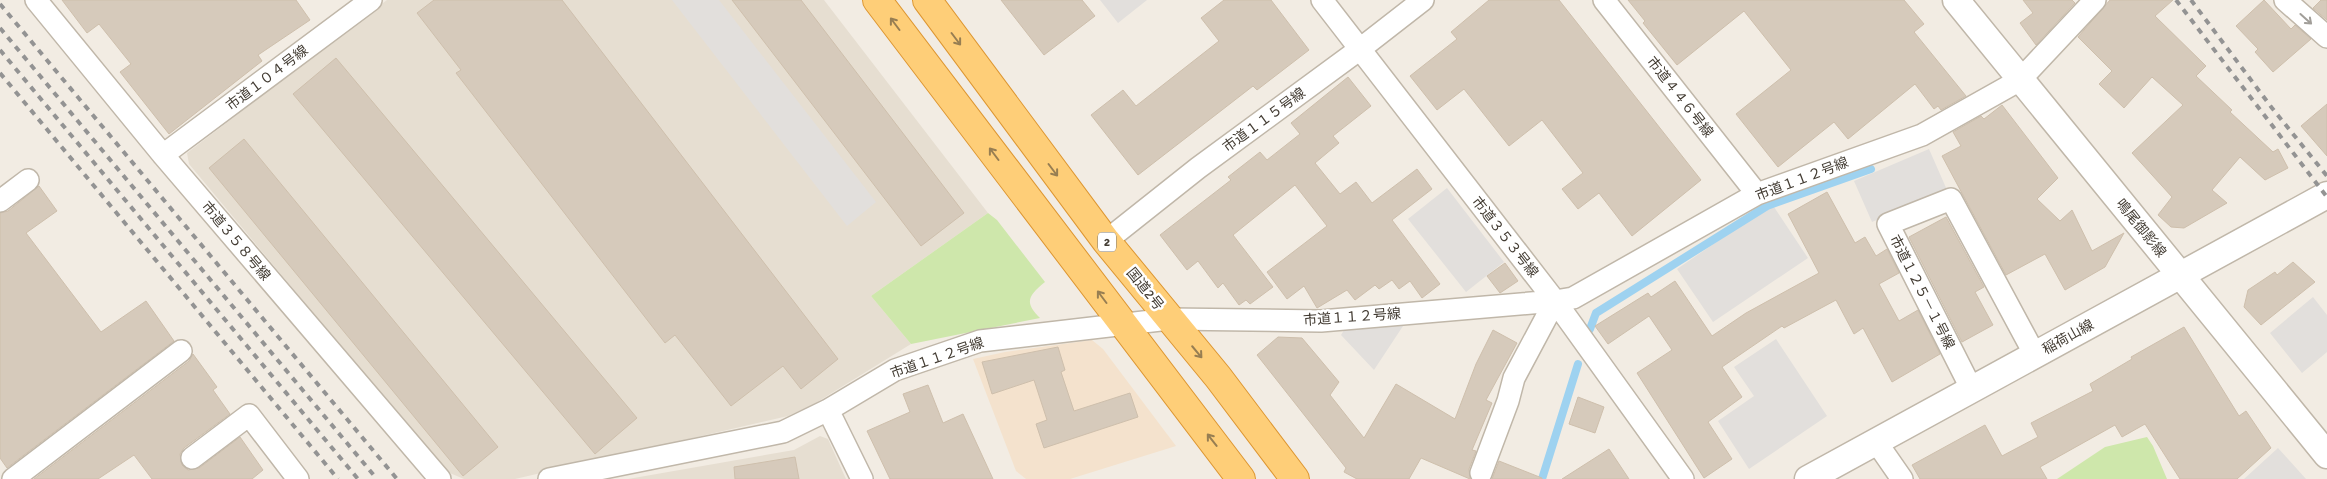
<svg xmlns="http://www.w3.org/2000/svg" width="2327" height="479" font-family="Signika,'Noto Sans JP',sans-serif">
	<style>
		.residential { fill: #e6ded1 }
		.commercial { fill: #f4e2cd }
		.green { fill: #cee7ab }
		.parking { fill: #e2dfdc }
		.lines { fill: none; stroke-linecap: round; stroke-linejoin: round }
		.stream { stroke: #9ed2f0; stroke-width: 8 }
		.building { fill: #d6cabb; stroke: #cebfac }
		.minor-casing { stroke: #c0b7a9; stroke-width: 24 }
		.tertiary-casing { stroke: #c0b7a9; stroke-width: 29 }
		.trunk-casing { stroke: #dd9631; stroke-width: 30 }
		.minor { stroke: #fff; stroke-width: 21 }
		.tertiary { stroke: #fff; stroke-width: 26 }
		.trunk { stroke: #fece78; stroke-width: 28 }
		.rail { stroke: #939393; stroke-width: 4; stroke-dasharray: 6 6; stroke-linecap: butt }
		.oneway { stroke: #a19e99 }
		.oneway2 { stroke: #977e52 }
		.labels { text-anchor: middle; dominant-baseline: central; stroke-width: 5; stroke-linejoin: round; paint-order: stroke }
		.shield { fill: #fff; stroke: #7b7670; stroke-width: 1 }
		.shield-label { font-size: 12px; font-weight: bold; fill: #433c33 }
		.street-label { font-size: 14px; fill: #433c33; stroke: #fff }
	</style>
	<rect width="100%" height="100%" fill="#f2ece3"/>
	<path class="residential" d="M 387,0 L 824,0 L 988,213 L 871,296 L 911,344 L 814,404 L 788,416 L 515,479 L 464,479 L 445,471 L 189,164 L 187,153 Z
		M 820,436 L 828,439 L 846,479 L 628,479 L 794,450 Z"/>
	<path class="commercial" d="M 1092,340 L 1103,349 L 1176,446 L 1070,479 L 1026,479 L 1016,471 L 973,359 L 1005,352 Z"/>
	<path class="green" d="M 988,213 L 997,220 L 1045,282 C 1028,296 1024,302 1040,318 L 911,344 L 871,296 Z
		M 2147,437 L 2153,446 L 2167,479 L 2057,479 L 2105,447 Z"/>
	<path class="parking" d="M 672,0 L 719,0 L 876,202 L 847,226 Z
		M 1100,0 L 1147,0 L 1118,23 Z
		M 1929,149 L 1947,190 L 1872,222 L 1854,181 Z
		M 1447,188 L 1504,262 L 1466,292 L 1408,219 Z
		M 1772,204 L 1808,258 L 1713,322 L 1677,269 Z
		M 2313,297 L 2327,315 L 2327,352 L 2302,373 L 2270,333 Z
		M 1403,326 L 1374,370 L 1341,335 L 1346,327 Z
		M 1776,339 L 1827,416 L 1749,469 L 1718,421 L 1754,396 L 1734,367 Z
		M 2278,448 L 2306,479 L 2244,479 Z"/>
	<g class="lines">
		<path class="stream" d="M 1590,329 L 1596,313 L 1767,206 L 1871,169
			M 1542,479 L 1578,364"/>
	</g>
	<path class="building" d="M 62,0 L 296,0 L 310,20 L 258,55 L 262,61 L 169,134 L 120,72 L 131,64 L 99,24 L 87,33 Z
		M 434,0 L 562,0 L 838,359 L 801,389 L 783,366 L 731,406 L 675,335 L 665,343 L 456,73 L 461,70 L 417,13 Z
		M 732,0 L 801,0 L 964,213 L 921,246 Z
		M 1001,0 L 1082,0 L 1095,16 L 1044,55 Z
		M 1224,0 L 1271,0 L 1309,50 L 1257,90 L 1253,86 L 1138,175 L 1091,115 L 1123,90 L 1136,106 L 1219,41 L 1201,18 Z
		M 1489,0 L 1559,0 L 1701,180 L 1632,236 L 1599,193 L 1578,209 L 1562,189 L 1583,173 L 1542,120 L 1509,146 L 1464,89 L 1437,110 L 1410,76 L 1457,39 L 1451,32 Z
		M 1628,0 L 1904,0 L 1924,24 L 1914,32 L 1966,96 L 1941,110 L 1938,106 L 1934,109 L 1915,84 L 1848,139 L 1834,122 L 1778,167 L 1736,114 L 1791,70 L 1744,11 L 1677,65 L 1643,23 L 1645,21 Z
		M 2023,0 L 2072,0 L 2075,3 L 2036,45 L 2020,23 L 2033,13 Z
		M 2110,0 L 2173,0 L 2155,16 L 2206,66 L 2196,76 L 2232,110 L 2230,112 L 2273,152 L 2278,149 L 2288,168 L 2265,180 L 2240,157 L 2212,190 L 2227,203 L 2184,228 L 2171,227 L 2158,215 L 2172,197 L 2132,153 L 2183,105 L 2152,77 L 2124,108 L 2099,84 L 2112,71 L 2078,37 Z
		M 2264,0 L 2291,29 L 2295,25 L 2311,39 L 2273,72 L 2255,52 L 2258,49 L 2236,26 Z
		M 2321,0 L 2327,0 L 2327,20 L 2313,8 Z
		M 336,58 L 637,418 L 595,454 L 293,94 Z
		M 1348,77 L 1371,106 L 1333,136 L 1339,143 L 1315,163 L 1340,194 L 1356,182 L 1372,203 L 1417,169 L 1432,189 L 1392,220 L 1440,284 L 1422,298 L 1410,281 L 1399,289 L 1392,280 L 1379,289 L 1375,285 L 1355,300 L 1347,290 L 1317,308 L 1304,286 L 1287,299 L 1267,272 L 1327,226 L 1295,185 L 1233,235 L 1273,287 L 1250,304 L 1246,300 L 1239,305 L 1223,283 L 1218,288 L 1198,261 L 1187,270 L 1160,235 L 1231,180 L 1228,177 L 1260,152 L 1267,160 L 1300,134 L 1291,123 Z
		M 2327,104 L 2327,156 L 2301,126 Z
		M 2002,105 L 2058,178 L 2037,199 L 2060,221 L 2072,210 L 2092,251 L 2124,233 L 2105,267 L 2065,290 L 2045,254 L 2006,275 L 1942,156 L 1961,146 L 1953,132 L 1981,116 L 1984,119 Z
		M 244,139 L 498,447 L 463,476 L 209,168 Z
		M 39,186 L 57,211 L 26,233 L 101,332 L 146,301 L 174,341 L 7,468 L 0,458 L 0,213 L 8,211 Z
		M 1827,192 L 1855,243 L 1865,237 L 1876,256 L 1887,249 L 1899,273 L 1879,284 L 1899,321 L 1918,310 L 1940,354 L 1892,382 L 1863,328 L 1854,334 L 1836,300 L 1784,328 L 1782,326 L 1722,367 L 1742,397 L 1708,422 L 1732,459 L 1704,478 L 1637,373 L 1672,350 L 1649,316 L 1608,344 L 1595,326 L 1648,293 L 1651,297 L 1675,281 L 1712,336 L 1746,313 L 1819,273 L 1788,214 Z
		M 1946,217 L 1984,287 L 1975,292 L 1993,325 L 1962,342 L 1909,237 Z
		M 2293,262 L 2315,282 L 2261,325 L 2244,307 L 2248,290 L 2275,272 L 2277,275 Z
		M 1505,263 L 1518,281 L 1500,293 L 1487,276 Z
		M 2184,327 L 2239,416 L 2246,411 L 2271,448 L 2237,479 L 2180,479 L 2145,424 L 2122,437 L 2115,425 L 2040,467 L 2047,479 L 1920,479 L 1912,465 L 1985,425 L 2002,456 L 2038,437 L 2031,423 L 2093,391 L 2090,384 L 2132,359 L 2131,357 Z
		M 1493,330 L 1517,343 L 1486,400 L 1492,403 L 1472,450 L 1476,451 L 1469,469 L 1470,479 L 1421,458 L 1409,479 L 1357,479 L 1344,472 L 1346,468 L 1257,355 L 1278,337 L 1302,338 L 1339,382 L 1330,395 L 1364,438 L 1396,384 L 1455,419 L 1476,364 Z
		M 1058,347 L 1065,370 L 1061,372 L 1074,411 L 1130,393 L 1138,417 L 1044,448 L 1036,424 L 1047,420 L 1034,380 L 992,394 L 982,362 Z
		M 193,354 L 217,387 L 213,390 L 230,414 L 184,448 L 180,454 L 182,465 L 188,470 L 199,468 L 240,437 L 263,470 L 252,479 L 152,479 L 134,455 L 98,479 L 34,479 L 189,361 Z
		M 928,385 L 943,423 L 963,414 L 993,479 L 890,479 L 867,431 L 910,412 L 903,394 Z
		M 1578,397 L 1604,407 L 1595,433 L 1569,424 Z
		M 1609,449 L 1629,479 L 1562,479 Z
		M 795,457 L 799,479 L 735,479 L 734,467 Z
		M 1499,461 L 1542,478 L 1542,479 L 1492,479 Z"/>
	<g class="lines">
		<g class="minor-casing">
			<path id="minor" d="M 36,0 L 163,155 L 440,479
				M 1322,0 L 1555,301 L 1683,479
				M 1604,0 L 1757,194
				M 2285,0 L 2327,37
				M 163,155 L 371,0
				M 0,201 L 28,180
				M 1106,241 L 1198,168 L 1360,49 L 1423,0
				M 1972,390 L 1888,224 L 1951,199 L 2035,355
				M 828,410 L 862,479
				M 1877,443 L 1902,479
				M 192,458 L 249,415 L 298,479
				M 1481,473 L 1508,401 L 1514,378 L 1555,301
				M 13,479 L 181,351
				M 549,479 L 783,432 L 828,410 L 895,370 L 980,341 L 1169,319 L 1321,321 L 1555,301 L 1573,298 L 1757,194 L 1922,135 L 2020,80 L 2095,0"/>
		</g>
		<g class="tertiary-casing">
			<path id="tertiary" d="M 1956,0 L 2327,455
				M 1808,479 L 2327,195"/>
		</g>
		<g class="trunk-casing">
			<path id="trunk" d="M 877,0 L 1241,479
				M 927,0 L 1106,241 L 1218,377 L 1295,479"/>
		</g>
		<use href="#minor" class="minor"/>
		<use href="#tertiary" class="tertiary"/>
		<use href="#trunk" class="trunk"/>
		<path class="rail" d="M 2176,0 L 2327,197
			M 2191,0 L 2272,108 L 2327,176
			M 0,4 L 397,479
			M 0,28 L 377,479
			M 0,50 L 358,479
			M 0,73 L 338,479"/>
	</g>
	<defs><path id="oneway-shaft" d="M-6 0H5M1.5-3L5.5 0L1.5 3" fill="none" stroke-width="1.6" stroke-linecap="round" stroke-linejoin="round" transform="scale(1.25)"/></defs>
	<use class="oneway" href="#oneway-shaft" transform="translate(2306 19) rotate(42)"/>
	<g class="oneway2">
		<use href="#oneway-shaft" transform="translate(895 24) rotate(-127)"/>
		<use href="#oneway-shaft" transform="translate(956 39) rotate(53)"/>
		<use href="#oneway-shaft" transform="translate(994 154) rotate(-127)"/>
		<use href="#oneway-shaft" transform="translate(1053 170) rotate(53)"/>
		<use href="#oneway-shaft" transform="translate(1102 297) rotate(-127)"/>
		<use href="#oneway-shaft" transform="translate(1197 352) rotate(50)"/>
		<use href="#oneway-shaft" transform="translate(1212 440) rotate(-128)"/>
	</g>
	<g class="labels">
		<rect class="shield" x="1098" y="232.5" width="18" height="19" rx="4"/>
		<g class="shield-label">
			<text x="1107" y="242">2</text>
		</g>
		<g class="street-label">
			<text transform="translate(267 78) rotate(-37)">市道１０４号線</text>
			<text transform="translate(1680 97) rotate(52)">市道４４６号線</text>
			<text transform="translate(1264 120) rotate(-36)">市道１１５号線</text>
			<text transform="translate(1802 179) rotate(-21)">市道１１２号線</text>
			<text transform="translate(2141 228) rotate(51)">鳴尾御影線</text>
			<text transform="translate(1505 237) rotate(52)">市道３５３号線</text>
			<text transform="translate(236 241) rotate(50)">市道３５８号線</text>
			<text transform="translate(1145 289) rotate(51)">国道2号</text>
			<text transform="translate(1922 292) rotate(63)">市道１２５－１号線</text>
			<text transform="translate(1352 317) rotate(-4)">市道１１２号線</text>
			<text transform="translate(2068 337) rotate(-29)">稲荷山線</text>
			<text transform="translate(937 358) rotate(-19)">市道１１２号線</text>
		</g>
	</g>
</svg>
